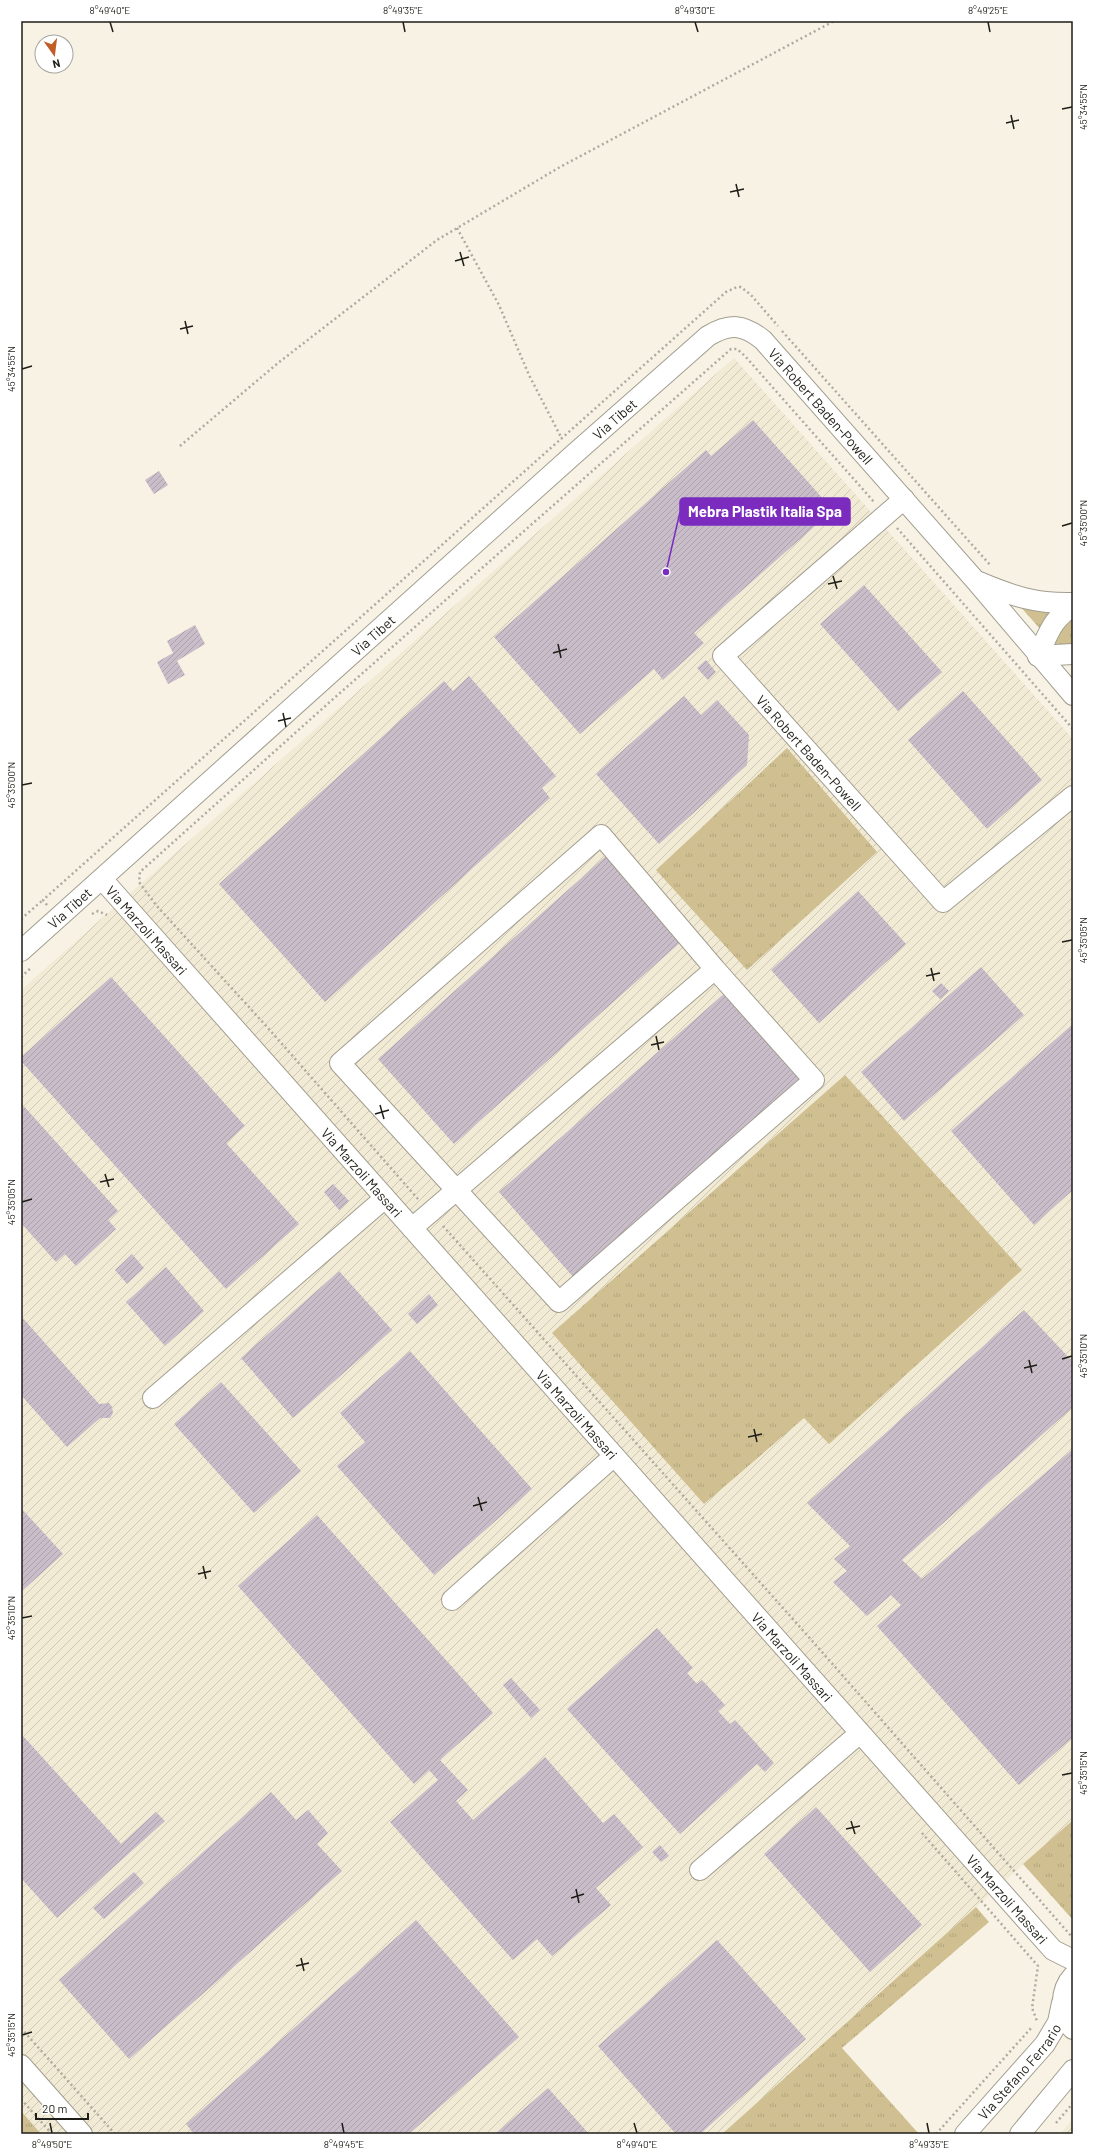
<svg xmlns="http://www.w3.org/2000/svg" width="1094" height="2155" font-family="Barlow,sans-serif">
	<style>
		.industrial { fill: url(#industrial-furrows) }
		.grass { fill: url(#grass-tufts) }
		.building { fill: url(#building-hatch) }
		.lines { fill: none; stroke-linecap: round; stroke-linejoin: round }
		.minor-casing { stroke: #a29e90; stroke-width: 22 }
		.path { stroke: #aeaa9f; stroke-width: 2.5; stroke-dasharray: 2 3; stroke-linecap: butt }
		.minor { stroke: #fff; stroke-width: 20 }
		.ticks { fill: none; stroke: #1e1d17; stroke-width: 1.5 }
		.labels { text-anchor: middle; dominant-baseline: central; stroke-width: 3; stroke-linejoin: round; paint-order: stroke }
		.street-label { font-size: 14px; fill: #1e1d17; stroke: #fff }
		.leader { fill: none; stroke: #7b2cbf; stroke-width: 1.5 }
		.callout-dot { fill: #7b2cbf; stroke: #fff; stroke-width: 1.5 }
		.callout { fill: #7b2cbf; stroke: #7b2cbf; stroke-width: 1.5 }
		.callout-label { font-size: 15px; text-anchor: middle; font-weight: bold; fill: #fff }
		.neatline { fill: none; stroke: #1e1d17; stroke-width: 1.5 }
		.ticks-label { font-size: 10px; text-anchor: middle; fill: #1e1d17 }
	</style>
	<defs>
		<pattern id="industrial-furrows" width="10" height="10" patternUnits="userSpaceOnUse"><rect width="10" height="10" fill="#f1ead4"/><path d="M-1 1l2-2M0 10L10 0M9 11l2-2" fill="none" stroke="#cec8b5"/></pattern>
		<pattern id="grass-tufts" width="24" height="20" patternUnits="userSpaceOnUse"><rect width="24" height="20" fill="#d0c091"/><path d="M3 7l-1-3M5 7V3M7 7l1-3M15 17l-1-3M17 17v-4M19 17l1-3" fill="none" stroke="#b2a57c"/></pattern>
		<pattern id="building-hatch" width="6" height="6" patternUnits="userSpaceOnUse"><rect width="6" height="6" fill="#c8bdc8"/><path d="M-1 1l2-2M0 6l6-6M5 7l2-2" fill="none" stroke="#aba2ab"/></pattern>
	</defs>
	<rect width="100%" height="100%" fill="#f7f2e4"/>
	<path class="industrial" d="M 734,358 L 1073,739 L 1073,1820 L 722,2134 L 21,2134 L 21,990 Z
		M 1073,2119 L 1073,2134 L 1060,2134 Z"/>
	<path class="grass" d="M 1017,603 L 1059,609 L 1042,631 Z
		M 1073,612 L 1073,646 L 1056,644 L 1055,641 Z
		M 787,748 L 877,852 L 747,970 L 656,870 Z
		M 845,1075 L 1022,1270 L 829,1444 L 804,1418 L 704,1504 L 552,1333 Z
		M 1073,1820 L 1073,1920 L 1023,1864 Z
		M 976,1907 L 989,1922 L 842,2048 L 919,2134 L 722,2134 Z
		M 21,2111 L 41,2134 L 21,2134 Z"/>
	<path class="building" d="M 753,420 L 833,510 L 694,633 L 704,643 L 663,680 L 654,669 L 580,734 L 494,637 L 706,450 L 711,456 Z
		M 159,471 L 168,485 L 154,494 L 145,480 Z
		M 864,585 L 942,672 L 898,711 L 820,624 Z
		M 195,625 L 205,644 L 177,661 L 185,675 L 168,684 L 157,662 L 173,653 L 167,641 Z
		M 706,660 L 716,672 L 708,680 L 697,668 Z
		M 469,676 L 556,776 L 542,788 L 550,798 L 325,1002 L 219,884 L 444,681 L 453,691 Z
		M 963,691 L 1042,780 L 987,829 L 908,740 Z
		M 684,696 L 701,715 L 717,700 L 749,735 L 747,765 L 659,844 L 596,774 Z
		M 606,856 L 683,940 L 454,1144 L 378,1059 Z
		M 858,891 L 906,944 L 819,1023 L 771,970 Z
		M 981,967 L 1024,1015 L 904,1121 L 861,1072 Z
		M 111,977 L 245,1126 L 226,1143 L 299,1224 L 226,1289 L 21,1061 L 21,1057 Z
		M 941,983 L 949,991 L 940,999 L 932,991 Z
		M 727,991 L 803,1077 L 574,1278 L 499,1192 Z
		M 1073,1024 L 1073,1190 L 1034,1225 L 951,1131 Z
		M 21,1103 L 118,1211 L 108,1220 L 116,1229 L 76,1266 L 65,1254 L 56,1262 L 21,1223 Z
		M 333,1184 L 349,1201 L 339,1210 L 324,1192 Z
		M 132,1254 L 144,1268 L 127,1284 L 115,1270 Z
		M 166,1267 L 204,1311 L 165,1346 L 126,1302 Z
		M 339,1271 L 392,1330 L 293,1418 L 241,1358 Z
		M 429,1294 L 438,1305 L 417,1324 L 408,1314 Z
		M 1024,1310 L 1073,1362 L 1073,1407 L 902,1560 L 922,1579 L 1073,1449 L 1073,1737 L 1019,1785 L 877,1626 L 901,1605 L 891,1595 L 867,1616 L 833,1582 L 847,1571 L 834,1559 L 850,1546 L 807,1503 Z
		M 21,1316 L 99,1404 L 109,1403 L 112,1407 L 113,1413 L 110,1418 L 100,1418 L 67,1447 L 21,1395 Z
		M 410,1351 L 532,1489 L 434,1575 L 337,1466 L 365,1442 L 340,1413 Z
		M 221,1382 L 301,1471 L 254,1513 L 174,1424 Z
		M 21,1508 L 63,1554 L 21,1592 Z
		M 317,1515 L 493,1713 L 440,1760 L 468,1790 L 456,1801 L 473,1820 L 545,1757 L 603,1823 L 614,1814 L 643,1847 L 596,1888 L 611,1905 L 552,1956 L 537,1939 L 513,1960 L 390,1822 L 438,1780 L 429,1770 L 414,1784 L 238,1586 Z
		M 657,1628 L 693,1668 L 687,1673 L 697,1684 L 702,1680 L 725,1705 L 718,1711 L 730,1724 L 735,1720 L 774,1763 L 765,1772 L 757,1764 L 680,1834 L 567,1709 Z
		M 511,1678 L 540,1710 L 531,1718 L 503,1685 Z
		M 23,1736 L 121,1844 L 156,1812 L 165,1821 L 57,1918 L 21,1878 L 21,1739 Z
		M 271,1792 L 296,1820 L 308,1810 L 328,1833 L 317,1844 L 342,1871 L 129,2059 L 59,1980 Z
		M 816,1807 L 922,1925 L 870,1972 L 764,1854 Z
		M 660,1845 L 669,1856 L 661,1862 L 652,1852 Z
		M 134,1872 L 144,1883 L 104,1919 L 93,1908 Z
		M 416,1920 L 519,2037 L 409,2134 L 194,2134 L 186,2124 Z
		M 717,1940 L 806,2039 L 700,2134 L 676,2134 L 598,2046 Z
		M 548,2088 L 589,2134 L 495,2134 Z"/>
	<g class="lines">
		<g class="minor-casing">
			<g id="minor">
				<path id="s1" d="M 904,499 L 723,656 L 943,902 L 1073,796"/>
				<path d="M 979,582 C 1012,596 1036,604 1073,603"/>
				<path d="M 1038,656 C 1049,633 1051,620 1073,606"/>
				<path d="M 1038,656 L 1073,654"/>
				<path id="s2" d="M 102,879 L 1053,1950 L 1073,1960"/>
				<path id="s3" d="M 21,951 L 572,456 L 708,336 C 730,323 743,324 763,340 L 975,580 L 1073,695"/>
				<path d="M 412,1228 L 715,969 L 601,835 L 340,1063 L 559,1302 L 814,1080 L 715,969"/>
				<path d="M 153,1398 L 385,1198"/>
				<path d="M 452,1600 L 614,1456"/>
				<path d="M 700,1870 L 860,1733"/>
				<path d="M 1073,1976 C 1060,1990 1059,2015 1073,2029"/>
				<path d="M 21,2065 L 82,2134"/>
				<path id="s4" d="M 965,2134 L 1045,2044 L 1058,2022 L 1062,2003"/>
				<path d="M 1020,2134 L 1073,2070"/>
			</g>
		</g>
		<path class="path" d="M 457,228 L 499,305 L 529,375 L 562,439
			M 782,331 L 991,566
			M 180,446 L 278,363 L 437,240 L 560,167 L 834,21
			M 897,528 L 1073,729
			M 47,905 L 43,900 L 726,292 L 737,287 L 741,287 L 751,295 L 778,326
			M 92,914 L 98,911 L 107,915
			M 21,919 L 43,900
			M 21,977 L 32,967
			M 418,1199 L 268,1028 L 156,905 L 139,882 L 140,872 L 332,700 L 731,349 L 737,349 L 745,356 L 874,502
			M 443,1226 L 807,1635 L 1072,1937
			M 922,1833 L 1038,1966 L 1032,2008 L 1037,2021
			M 21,2028 L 115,2134
			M 21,2099 L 52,2134
			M 1056,2123 L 1073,2103
			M 936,2134 L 1032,2027"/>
		<use href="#minor" class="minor"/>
	</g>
	<path class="ticks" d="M 110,22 L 113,32M 403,22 L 405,32M 695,22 L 698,32M 988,22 L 990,32M 1062,109 L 1072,107M 1011,115 L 1014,129M 1006,123 L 1019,120M 736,184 L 739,197M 730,192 L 744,189M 460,252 L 464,266M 455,261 L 469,257M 185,321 L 188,334M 180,329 L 193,326M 22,369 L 32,366M 1062,526 L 1072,523M 833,576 L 837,589M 828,584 L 842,581M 558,644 L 561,658M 553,653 L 567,649M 283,713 L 286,727M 278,721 L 291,718M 22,785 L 32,783M 1062,942 L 1072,940M 931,968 L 934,981M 926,976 L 940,973M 656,1036 L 659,1050M 651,1045 L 664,1042M 380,1105 L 384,1119M 375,1114 L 389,1110M 105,1174 L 109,1187M 100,1182 L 114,1179M 22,1202 L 32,1199M 1062,1359 L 1072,1356M 1029,1360 L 1032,1373M 1024,1368 L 1037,1365M 754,1429 L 757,1442M 748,1437 L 762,1434M 478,1497 L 482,1511M 473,1506 L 487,1502M 203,1566 L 206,1579M 198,1574 L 211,1571M 22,1618 L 32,1616M 1062,1775 L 1072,1773M 851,1821 L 855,1834M 846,1829 L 860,1826M 576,1889 L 579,1903M 571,1898 L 584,1894M 301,1958 L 304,1971M 296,1966 L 309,1963M 22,2035 L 32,2032M 50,2123 L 52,2133M 342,2123 L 344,2133M 634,2123 L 637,2133M 927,2123 L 929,2133"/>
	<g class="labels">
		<g class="street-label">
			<text stroke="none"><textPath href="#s3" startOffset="1070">Via Robert Baden-Powell</textPath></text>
			<text stroke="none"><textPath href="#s3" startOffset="797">Via Tibet</textPath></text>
			<text stroke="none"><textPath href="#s3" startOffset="473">Via Tibet</textPath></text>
			<text stroke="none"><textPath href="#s1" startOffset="369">Via Robert Baden-Powell</textPath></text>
			<text stroke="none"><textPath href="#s3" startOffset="65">Via Tibet</textPath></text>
			<text stroke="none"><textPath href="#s2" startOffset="68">Via Marzoli Massari</textPath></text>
			<text stroke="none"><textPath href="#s2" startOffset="392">Via Marzoli Massari</textPath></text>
			<text stroke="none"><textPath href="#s2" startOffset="716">Via Marzoli Massari</textPath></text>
			<text stroke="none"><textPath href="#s2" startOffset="1040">Via Marzoli Massari</textPath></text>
			<text stroke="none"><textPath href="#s2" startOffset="1364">Via Marzoli Massari</textPath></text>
			<text stroke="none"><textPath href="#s4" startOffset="83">Via Stefano Ferrario</textPath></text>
		</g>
	</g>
	<path class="leader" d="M666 572L680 512"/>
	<circle class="callout-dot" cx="666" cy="572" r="4"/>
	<rect class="callout" x="680" y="498" width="170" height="27" rx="4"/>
	<g class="callout-label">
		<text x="765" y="517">Mebra Plastik Italia Spa</text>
	</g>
	<rect width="1094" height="2155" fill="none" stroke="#ffffff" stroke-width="44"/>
	<g transform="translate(54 54) rotate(166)"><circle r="19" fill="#ffffff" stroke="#a5a5a2"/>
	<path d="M0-3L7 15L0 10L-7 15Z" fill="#c15d27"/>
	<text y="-6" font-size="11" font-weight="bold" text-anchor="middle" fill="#1e1d17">N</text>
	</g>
	<path d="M36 2113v6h52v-6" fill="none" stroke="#1e1d17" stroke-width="2"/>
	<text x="42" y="2113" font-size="12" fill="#1e1d17" stroke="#ffffff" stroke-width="3" paint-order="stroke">20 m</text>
	<rect x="22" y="22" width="1050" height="2111" class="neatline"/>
	<g class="ticks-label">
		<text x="110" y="14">8°49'40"E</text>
		<text x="403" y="14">8°49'35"E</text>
		<text x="695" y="14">8°49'30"E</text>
		<text x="988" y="14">8°49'25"E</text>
		<text transform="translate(1083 107) rotate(-90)" y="4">45°34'55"N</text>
		<text transform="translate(11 369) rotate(-90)" y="4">45°34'55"N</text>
		<text transform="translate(1083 523) rotate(-90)" y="4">45°35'00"N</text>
		<text transform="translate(11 785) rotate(-90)" y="4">45°35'00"N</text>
		<text transform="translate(1083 940) rotate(-90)" y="4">45°35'05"N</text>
		<text transform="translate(11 1202) rotate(-90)" y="4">45°35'05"N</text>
		<text transform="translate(1083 1356) rotate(-90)" y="4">45°35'10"N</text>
		<text transform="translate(11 1618) rotate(-90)" y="4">45°35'10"N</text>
		<text transform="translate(1083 1773) rotate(-90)" y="4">45°35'15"N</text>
		<text transform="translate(11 2035) rotate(-90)" y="4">45°35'15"N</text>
		<text x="52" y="2148">8°49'50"E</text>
		<text x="344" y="2148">8°49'45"E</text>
		<text x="637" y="2148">8°49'40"E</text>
		<text x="929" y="2148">8°49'35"E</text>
	</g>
</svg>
